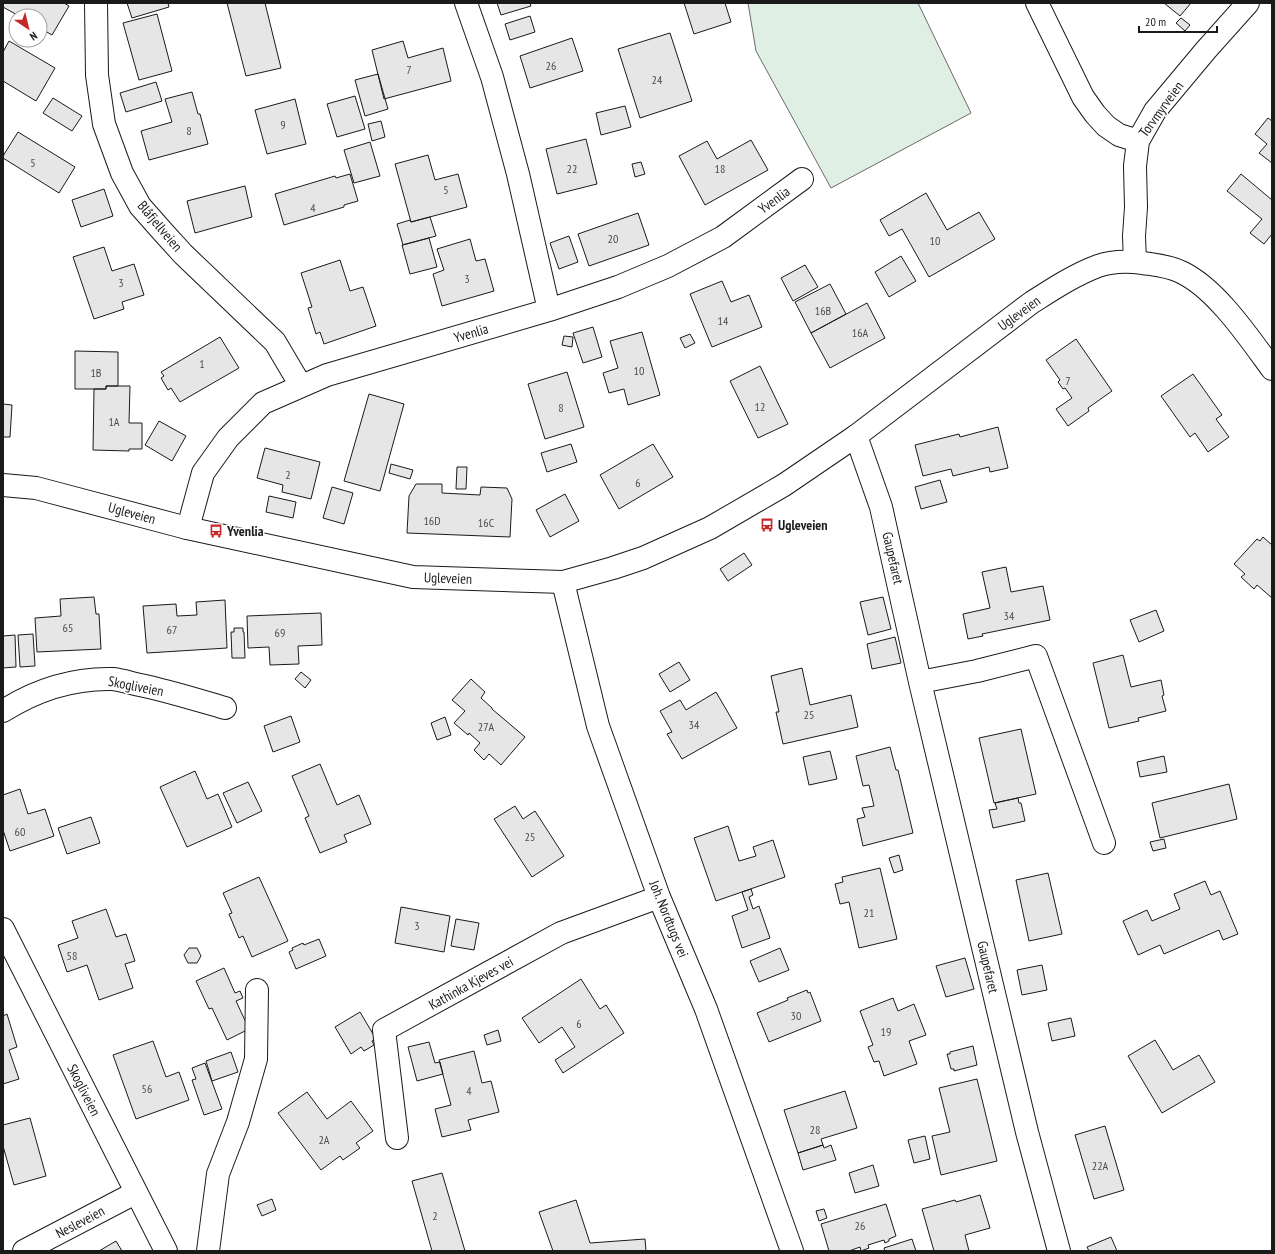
<svg xmlns="http://www.w3.org/2000/svg" width="1275" height="1254" font-family="'PT Sans Narrow',sans-serif">
	<style>
		.green { fill: #e0efe3; stroke: #6a6a6a }
		.building { fill: #e6e6e6; stroke: #1a1a1a }
		.lines { fill: none; stroke-linecap: round; stroke-linejoin: round }
		.minor-casing { stroke: #1a1a1a; stroke-width: 24 }
		.tertiary-casing { stroke: #1a1a1a; stroke-width: 24 }
		.minor { stroke: #fff; stroke-width: 22 }
		.tertiary { stroke: #fff; stroke-width: 22 }
		.labels { text-anchor: middle; dominant-baseline: central; stroke-width: 3; stroke-linejoin: round; paint-order: stroke }
		.number-label { font-size: 12px; fill: #4d4d4d }
		.street-label { font-size: 14px; fill: #1a1a1a; stroke: #fff }
		.poi-label { font-size: 14px; font-weight: bold; fill: #1a1a1a; stroke: #fff; text-anchor: start }
	</style>
	<rect width="100%" height="100%" fill="#fff"/>
	<path class="green" d="M 748,3 L 918,3 L 971,113 L 831,188 L 756,51 Z"/>
	<path class="building" d="M 3,3 L 64,3 L 69,6 L 52,35 L 40,28 L 40,16 L 19,16 L 3,7 Z
		M 127,3 L 168,3 L 169,7 L 132,18 Z
		M 227,3 L 265,3 L 281,68 L 246,76 Z
		M 497,3 L 530,3 L 531,6 L 501,15 Z
		M 684,3 L 725,3 L 731,22 L 694,34 Z
		M 1164,3 L 1191,3 L 1180,16 Z
		M 157,14 L 172,71 L 139,80 L 123,23 Z
		M 530,16 L 535,32 L 510,40 L 505,24 Z
		M 1181,18 L 1190,25 L 1185,31 L 1176,23 Z
		M 670,33 L 692,101 L 640,118 L 618,49 Z
		M 572,38 L 583,71 L 530,88 L 520,56 Z
		M 9,41 L 55,68 L 36,101 L 3,81 L 3,52 Z
		M 403,41 L 408,58 L 443,48 L 451,81 L 384,99 L 372,50 Z
		M 378,74 L 388,109 L 365,116 L 355,80 Z
		M 156,82 L 162,101 L 126,112 L 120,93 Z
		M 192,92 L 198,114 L 200,114 L 208,144 L 149,160 L 141,131 L 172,122 L 165,99 Z
		M 355,96 L 365,129 L 337,137 L 327,104 Z
		M 53,98 L 82,116 L 72,131 L 43,113 Z
		M 295,99 L 306,144 L 267,154 L 255,110 Z
		M 625,106 L 631,127 L 601,135 L 596,113 Z
		M 1268,118 L 1272,121 L 1272,163 L 1259,153 L 1267,144 L 1255,134 Z
		M 381,121 L 385,137 L 372,141 L 368,124 Z
		M 18,132 L 75,167 L 59,193 L 3,158 L 3,156 Z
		M 586,139 L 597,184 L 557,194 L 546,149 Z
		M 751,140 L 768,170 L 705,205 L 679,156 L 707,141 L 717,159 Z
		M 370,142 L 380,176 L 354,183 L 344,150 Z
		M 428,155 L 435,180 L 458,174 L 467,207 L 411,222 L 395,164 Z
		M 641,162 L 645,174 L 635,177 L 632,164 Z
		M 350,174 L 358,201 L 344,205 L 344,207 L 284,225 L 275,194 L 335,176 L 336,178 Z
		M 1241,174 L 1272,200 L 1272,234 L 1264,244 L 1250,233 L 1262,219 L 1227,191 Z
		M 245,186 L 252,217 L 195,233 L 187,201 Z
		M 104,189 L 113,216 L 81,227 L 72,200 Z
		M 926,193 L 947,230 L 979,212 L 995,239 L 929,277 L 902,229 L 889,236 L 880,220 Z
		M 638,213 L 649,245 L 589,266 L 578,234 Z
		M 430,217 L 436,236 L 403,245 L 397,224 L 410,220 L 411,222 Z
		M 569,236 L 578,262 L 559,269 L 550,243 Z
		M 429,238 L 437,267 L 410,274 L 402,245 Z
		M 470,239 L 476,261 L 485,259 L 494,291 L 442,306 L 433,274 L 444,270 L 437,249 Z
		M 104,247 L 112,271 L 134,264 L 144,295 L 122,302 L 124,309 L 94,319 L 73,257 Z
		M 901,256 L 916,281 L 889,297 L 875,272 Z
		M 340,260 L 350,291 L 363,287 L 376,326 L 324,344 L 320,332 L 316,334 L 308,308 L 312,307 L 301,273 Z
		M 805,265 L 818,287 L 793,301 L 781,278 Z
		M 722,281 L 731,302 L 749,295 L 762,327 L 712,347 L 690,294 Z
		M 830,284 L 846,314 L 811,333 L 795,302 Z
		M 867,303 L 885,338 L 830,368 L 811,333 Z
		M 593,327 L 602,357 L 583,363 L 573,333 Z
		M 642,332 L 660,395 L 628,405 L 624,389 L 609,393 L 603,373 L 618,368 L 610,341 Z
		M 690,334 L 695,343 L 685,348 L 680,338 Z
		M 564,336 L 573,337 L 572,347 L 562,345 Z
		M 220,337 L 239,368 L 180,402 L 171,388 L 168,390 L 161,378 L 164,376 L 161,372 Z
		M 1076,339 L 1112,391 L 1088,408 L 1089,411 L 1068,426 L 1056,409 L 1072,398 L 1065,388 L 1063,389 L 1058,382 L 1060,380 L 1046,360 Z
		M 75,351 L 118,352 L 118,386 L 106,386 L 106,389 L 75,389 Z
		M 760,366 L 788,424 L 758,438 L 730,381 Z
		M 567,372 L 584,427 L 545,439 L 528,384 Z
		M 1193,374 L 1222,415 L 1216,419 L 1229,437 L 1208,452 L 1195,433 L 1190,437 L 1161,396 Z
		M 106,386 L 130,386 L 129,423 L 142,423 L 142,449 L 129,449 L 129,451 L 93,450 L 94,389 L 106,389 Z
		M 369,394 L 404,404 L 380,491 L 344,481 Z
		M 3,404 L 12,405 L 10,437 L 3,437 Z
		M 159,421 L 186,436 L 172,461 L 145,445 Z
		M 998,427 L 1008,468 L 990,472 L 989,467 L 953,476 L 951,469 L 923,476 L 915,445 L 959,434 L 960,437 Z
		M 571,444 L 577,462 L 547,472 L 541,453 Z
		M 653,444 L 673,477 L 619,509 L 600,475 Z
		M 265,448 L 320,462 L 311,499 L 282,492 L 283,485 L 257,478 Z
		M 391,464 L 413,470 L 410,479 L 389,473 Z
		M 457,467 L 467,467 L 466,489 L 456,489 Z
		M 940,480 L 947,502 L 921,509 L 915,487 Z
		M 416,484 L 442,484 L 442,493 L 480,495 L 481,487 L 507,488 L 512,499 L 510,537 L 407,533 L 409,496 Z
		M 332,487 L 353,493 L 344,524 L 323,518 Z
		M 565,494 L 579,521 L 550,537 L 536,510 Z
		M 269,496 L 296,502 L 293,518 L 266,512 Z
		M 1263,537 L 1272,545 L 1272,598 L 1257,585 L 1254,589 L 1241,577 L 1245,574 L 1234,564 L 1257,539 L 1260,541 Z
		M 744,553 L 752,565 L 728,581 L 720,569 Z
		M 1006,567 L 1011,592 L 1043,586 L 1050,620 L 982,634 L 983,636 L 968,639 L 963,614 L 990,608 L 982,572 Z
		M 94,597 L 96,614 L 99,614 L 101,649 L 37,652 L 35,618 L 61,616 L 60,599 Z
		M 883,597 L 891,629 L 868,635 L 860,602 Z
		M 225,600 L 227,648 L 147,653 L 143,606 L 176,604 L 177,616 L 197,615 L 196,602 Z
		M 1156,610 L 1164,631 L 1139,642 L 1130,620 Z
		M 321,613 L 322,645 L 298,646 L 299,664 L 270,665 L 269,647 L 248,648 L 247,616 Z
		M 234,628 L 243,628 L 243,632 L 244,632 L 245,658 L 232,658 L 231,632 L 234,632 Z
		M 33,634 L 35,666 L 20,667 L 18,635 Z
		M 15,635 L 16,667 L 3,668 L 3,636 Z
		M 895,637 L 901,663 L 872,669 L 867,644 Z
		M 1123,655 L 1131,687 L 1161,680 L 1164,695 L 1162,696 L 1166,711 L 1138,718 L 1139,721 L 1109,728 L 1093,663 Z
		M 679,662 L 690,680 L 670,692 L 659,674 Z
		M 802,668 L 810,705 L 851,695 L 858,727 L 783,744 L 776,712 L 779,712 L 771,676 Z
		M 301,672 L 311,680 L 305,688 L 295,679 Z
		M 471,679 L 485,692 L 481,698 L 492,708 L 492,709 L 525,737 L 501,765 L 489,754 L 484,760 L 474,750 L 480,743 L 469,733 L 468,735 L 454,723 L 465,711 L 452,700 Z
		M 716,692 L 737,728 L 682,759 L 667,734 L 672,732 L 660,711 L 680,700 L 686,710 Z
		M 291,716 L 300,742 L 273,752 L 264,726 Z
		M 445,717 L 451,735 L 437,740 L 431,723 Z
		M 1021,729 L 1036,794 L 994,803 L 979,738 Z
		M 890,747 L 896,770 L 898,770 L 913,833 L 863,846 L 857,819 L 865,817 L 862,808 L 874,806 L 869,785 L 863,786 L 856,756 Z
		M 830,751 L 837,779 L 809,785 L 803,757 Z
		M 1164,756 L 1167,772 L 1140,777 L 1137,762 Z
		M 320,764 L 337,805 L 359,795 L 371,824 L 344,835 L 347,842 L 320,853 L 305,818 L 309,816 L 292,776 Z
		M 195,771 L 207,799 L 218,794 L 232,827 L 187,847 L 160,787 Z
		M 248,782 L 262,811 L 237,823 L 223,793 Z
		M 1229,784 L 1237,819 L 1160,838 L 1152,803 Z
		M 20,789 L 28,814 L 45,809 L 54,836 L 10,851 L 3,830 L 3,795 Z
		M 1018,798 L 1019,803 L 1021,803 L 1025,821 L 993,828 L 989,810 L 997,809 L 995,803 Z
		M 515,806 L 523,819 L 535,811 L 564,856 L 532,877 L 494,819 Z
		M 91,817 L 100,843 L 67,854 L 58,828 Z
		M 728,826 L 739,861 L 756,856 L 753,847 L 773,840 L 785,877 L 716,901 L 694,838 Z
		M 1164,839 L 1166,848 L 1153,851 L 1150,842 Z
		M 899,855 L 903,870 L 894,873 L 889,858 Z
		M 880,868 L 897,939 L 859,948 L 849,902 L 840,904 L 835,884 L 843,882 L 842,877 Z
		M 1048,873 L 1062,934 L 1029,941 L 1016,880 Z
		M 259,877 L 288,941 L 252,957 L 243,936 L 239,938 L 229,914 L 232,913 L 223,893 Z
		M 1205,881 L 1211,895 L 1220,891 L 1238,934 L 1223,940 L 1219,930 L 1164,954 L 1160,945 L 1138,955 L 1123,921 L 1147,910 L 1152,921 L 1180,909 L 1174,894 Z
		M 751,889 L 753,895 L 749,897 L 753,909 L 759,906 L 770,938 L 742,948 L 732,916 L 748,910 L 742,892 Z
		M 401,907 L 450,916 L 444,952 L 395,943 Z
		M 106,909 L 116,937 L 126,934 L 135,961 L 125,964 L 133,988 L 99,1000 L 87,965 L 67,972 L 58,945 L 78,938 L 72,921 Z
		M 456,919 L 479,923 L 474,950 L 451,946 Z
		M 319,939 L 326,956 L 296,969 L 289,952 L 293,950 L 292,948 L 303,943 L 304,945 Z
		M 189,948 L 197,948 L 201,956 L 197,963 L 188,963 L 184,955 Z
		M 780,948 L 789,970 L 759,982 L 750,961 Z
		M 965,958 L 974,989 L 946,997 L 936,966 Z
		M 1042,965 L 1047,990 L 1022,995 L 1017,970 Z
		M 224,968 L 235,993 L 240,991 L 243,998 L 236,1001 L 249,1029 L 227,1040 L 212,1008 L 209,1009 L 196,981 Z
		M 581,979 L 600,1009 L 606,1005 L 624,1033 L 563,1073 L 555,1060 L 575,1047 L 562,1027 L 539,1043 L 522,1018 Z
		M 807,990 L 808,993 L 810,992 L 821,1021 L 769,1042 L 757,1013 L 788,1000 L 787,998 Z
		M 893,998 L 898,1011 L 914,1004 L 926,1035 L 909,1041 L 917,1064 L 884,1076 L 879,1061 L 874,1062 L 868,1047 L 873,1045 L 860,1011 Z
		M 360,1012 L 376,1039 L 372,1041 L 374,1045 L 364,1051 L 361,1047 L 351,1054 L 335,1027 Z
		M 7,1014 L 17,1047 L 9,1050 L 19,1079 L 3,1084 L 3,1016 Z
		M 1071,1018 L 1075,1036 L 1052,1041 L 1048,1023 Z
		M 498,1030 L 501,1041 L 487,1045 L 484,1035 Z
		M 1155,1040 L 1173,1070 L 1199,1055 L 1215,1082 L 1162,1113 L 1128,1056 Z
		M 153,1041 L 166,1077 L 179,1072 L 189,1100 L 136,1119 L 113,1055 Z
		M 429,1042 L 435,1063 L 440,1062 L 443,1074 L 417,1081 L 408,1047 Z
		M 973,1046 L 977,1065 L 954,1071 L 954,1069 L 951,1069 L 947,1054 L 950,1054 L 950,1052 Z
		M 474,1051 L 482,1083 L 491,1081 L 499,1112 L 468,1120 L 471,1130 L 442,1137 L 435,1109 L 451,1105 L 439,1060 Z
		M 231,1052 L 238,1072 L 212,1081 L 206,1061 Z
		M 205,1063 L 222,1109 L 204,1115 L 192,1080 L 196,1079 L 192,1068 Z
		M 977,1079 L 997,1161 L 941,1175 L 932,1136 L 950,1132 L 939,1088 Z
		M 845,1091 L 857,1128 L 821,1139 L 823,1145 L 798,1153 L 784,1110 Z
		M 307,1092 L 327,1119 L 351,1101 L 373,1131 L 356,1143 L 360,1148 L 343,1160 L 340,1156 L 321,1170 L 278,1113 Z
		M 30,1118 L 46,1176 L 14,1185 L 3,1146 L 3,1125 Z
		M 1105,1126 L 1124,1190 L 1094,1199 L 1075,1135 Z
		M 925,1136 L 930,1159 L 914,1163 L 908,1140 Z
		M 823,1145 L 824,1148 L 831,1145 L 836,1160 L 803,1170 L 798,1153 Z
		M 873,1165 L 879,1186 L 855,1193 L 849,1173 Z
		M 442,1173 L 465,1251 L 432,1251 L 412,1181 Z
		M 980,1195 L 990,1228 L 965,1235 L 969,1251 L 934,1251 L 922,1209 L 955,1200 L 956,1202 Z
		M 272,1199 L 276,1210 L 262,1216 L 257,1205 Z
		M 576,1200 L 590,1243 L 645,1239 L 646,1251 L 553,1251 L 539,1212 Z
		M 886,1204 L 896,1236 L 889,1239 L 889,1241 L 885,1243 L 884,1240 L 868,1245 L 869,1248 L 861,1251 L 860,1247 L 849,1251 L 829,1251 L 821,1224 Z
		M 824,1209 L 827,1218 L 819,1221 L 816,1211 Z
		M 1111,1237 L 1117,1251 L 1089,1251 L 1087,1247 Z
		M 912,1239 L 916,1251 L 885,1251 L 884,1248 Z
		M 116,1241 L 122,1251 L 99,1251 Z"/>
	<g class="lines">
		<g class="minor-casing">
			<path id="minor" d="M 96,3 L 97,75 L 104,124 L 122,173 L 140,206 L 163,232 L 183,254 L 275,342 L 301,386
				M 466,3 L 492,77 L 518,174 L 549,310
				M 1037,3 L 1083,97 L 1095,114 L 1106,126 L 1119,135 L 1138,141
				M 1135,262 L 1134,236 L 1136,207 L 1135,166 L 1138,141 L 1155,111 L 1206,50 L 1248,3
				M 856,436 L 881,507 L 920,682 L 1027,1132 L 1059,1251
				M 187,528 L 191,517 L 203,473 L 228,438 L 263,403 L 327,375 L 549,310 L 618,287 L 668,266 L 723,237 L 802,179
				M 563,582 L 598,726 L 659,897 L 706,1009 L 792,1251
				M 920,682 L 977,671 L 1036,656 L 1104,843
				M 3,711 C 36,690 73,678 113,679 C 122,680 131,683 140,685 C 169,691 197,700 225,708
				M 3,929 L 166,1251
				M 397,1138 L 384,1030 L 561,933 L 659,897
				M 24,1251 L 135,1193
				M 208,1251 L 218,1174 L 238,1122 L 256,1059 L 257,990"/>
		</g>
		<g class="tertiary-casing">
			<path id="tertiary" d="M 3,485 L 36,488 L 187,528 L 413,577 L 563,582 L 613,568 L 643,558 L 710,528 L 784,485 L 856,436 L 1031,303 C 1053,289 1074,275 1098,266 C 1112,261 1128,261 1143,263 C 1156,265 1169,266 1181,272 C 1216,288 1250,339 1272,369"/>
		</g>
		<use href="#minor" class="minor"/>
		<use href="#tertiary" class="tertiary"/>
	</g>
	<defs>
		<g id="bus-bare" transform="scale(1.08)"><path d="M-5-6H5V4H4V6H2V4H-2V6H-4V4H-5ZM-3.5-4V0h7V-4ZM-3.5 1.2v1.5H-2V1.2ZM2 1.2v1.5H3.5V1.2Z" fill="#c62828" stroke="#fff" stroke-width="2.5" paint-order="stroke"/></g>
	</defs>
	<g fill-rule="evenodd">
		<use href="#bus-bare" x="767" y="525"/>
		<use href="#bus-bare" x="216" y="531"/>
	</g>
	<g class="labels">
		<g class="number-label">
			<text x="551" y="65">26</text>
			<text x="409" y="69">7</text>
			<text x="657" y="79">24</text>
			<text x="283" y="124">9</text>
			<text x="189" y="130">8</text>
			<text x="33" y="162">5</text>
			<text x="572" y="168">22</text>
			<text x="720" y="168">18</text>
			<text x="446" y="189">5</text>
			<text x="313" y="207">4</text>
			<text x="613" y="238">20</text>
			<text x="935" y="240">10</text>
			<text x="467" y="278">3</text>
			<text x="121" y="282">3</text>
			<text x="823" y="310">16B</text>
			<text x="723" y="320">14</text>
			<text x="860" y="332">16A</text>
			<text x="202" y="363">1</text>
			<text x="639" y="370">10</text>
			<text x="96" y="372">1B</text>
			<text x="1068" y="380">7</text>
			<text x="760" y="406">12</text>
			<text x="561" y="407">8</text>
			<text x="114" y="421">1A</text>
			<text x="288" y="474">2</text>
			<text x="638" y="482">6</text>
			<text x="432" y="520">16D</text>
			<text x="486" y="522">16C</text>
			<text x="1009" y="615">34</text>
			<text x="68" y="627">65</text>
			<text x="172" y="629">67</text>
			<text x="280" y="632">69</text>
			<text x="809" y="714">25</text>
			<text x="694" y="724">34</text>
			<text x="486" y="726">27A</text>
			<text x="20" y="831">60</text>
			<text x="530" y="836">25</text>
			<text x="869" y="912">21</text>
			<text x="417" y="925">3</text>
			<text x="72" y="955">58</text>
			<text x="796" y="1015">30</text>
			<text x="579" y="1023">6</text>
			<text x="886" y="1031">19</text>
			<text x="147" y="1088">56</text>
			<text x="469" y="1090">4</text>
			<text x="815" y="1129">28</text>
			<text x="324" y="1139">2A</text>
			<text x="1100" y="1165">22A</text>
			<text x="435" y="1215">2</text>
			<text x="860" y="1225">26</text>
		</g>
		<g class="street-label">
			<text transform="translate(1161 109) rotate(-54)">Torvmyrveien</text>
			<text transform="translate(774 200) rotate(-36)">Yvenlia</text>
			<text transform="translate(160 226) rotate(50)">Blåfjellveien</text>
			<text transform="translate(1019 313) rotate(-36)">Ugleveien</text>
			<text transform="translate(471 333) rotate(-16)">Yvenlia</text>
			<text transform="translate(132 513) rotate(15)">Ugleveien</text>
			<text transform="translate(893 558) rotate(77)">Gaupefaret</text>
			<text transform="translate(448 578) rotate(2)">Ugleveien</text>
			<text transform="translate(136 686) rotate(11)">Skogliveien</text>
			<text transform="translate(669 919) rotate(68)">Joh. Nordtugs vei</text>
			<text transform="translate(988 967) rotate(77)">Gaupefaret</text>
			<text transform="translate(471 983) rotate(-29)">Kathinka Kjeves vei</text>
			<text transform="translate(84 1090) rotate(63)">Skogliveien</text>
			<text transform="translate(80 1222) rotate(-28)">Nesleveien</text>
		</g>
		<g class="poi-label">
			<text x="778" y="525">Ugleveien</text>
			<text x="227" y="531">Yvenlia</text>
		</g>
	</g>
	<rect width="1275" height="1254" fill="none" stroke="#1a1a1a" stroke-width="8"/>
	<g transform="translate(28 28) rotate(145)"><circle r="19" fill="#ffffff" stroke="#a3a3a3"/>
	<path d="M0-3L7 15L0 10L-7 15Z" fill="#c62828"/>
	<text y="-6" font-size="11" font-weight="bold" text-anchor="middle" fill="#1a1a1a">N</text>
	</g>
	<path d="M1139 26v6h78v-6" fill="none" stroke="#1a1a1a" stroke-width="2"/>
	<text x="1145" y="26" font-size="12" fill="#1a1a1a" stroke="#ffffff" stroke-width="3" paint-order="stroke">20 m</text>
</svg>
